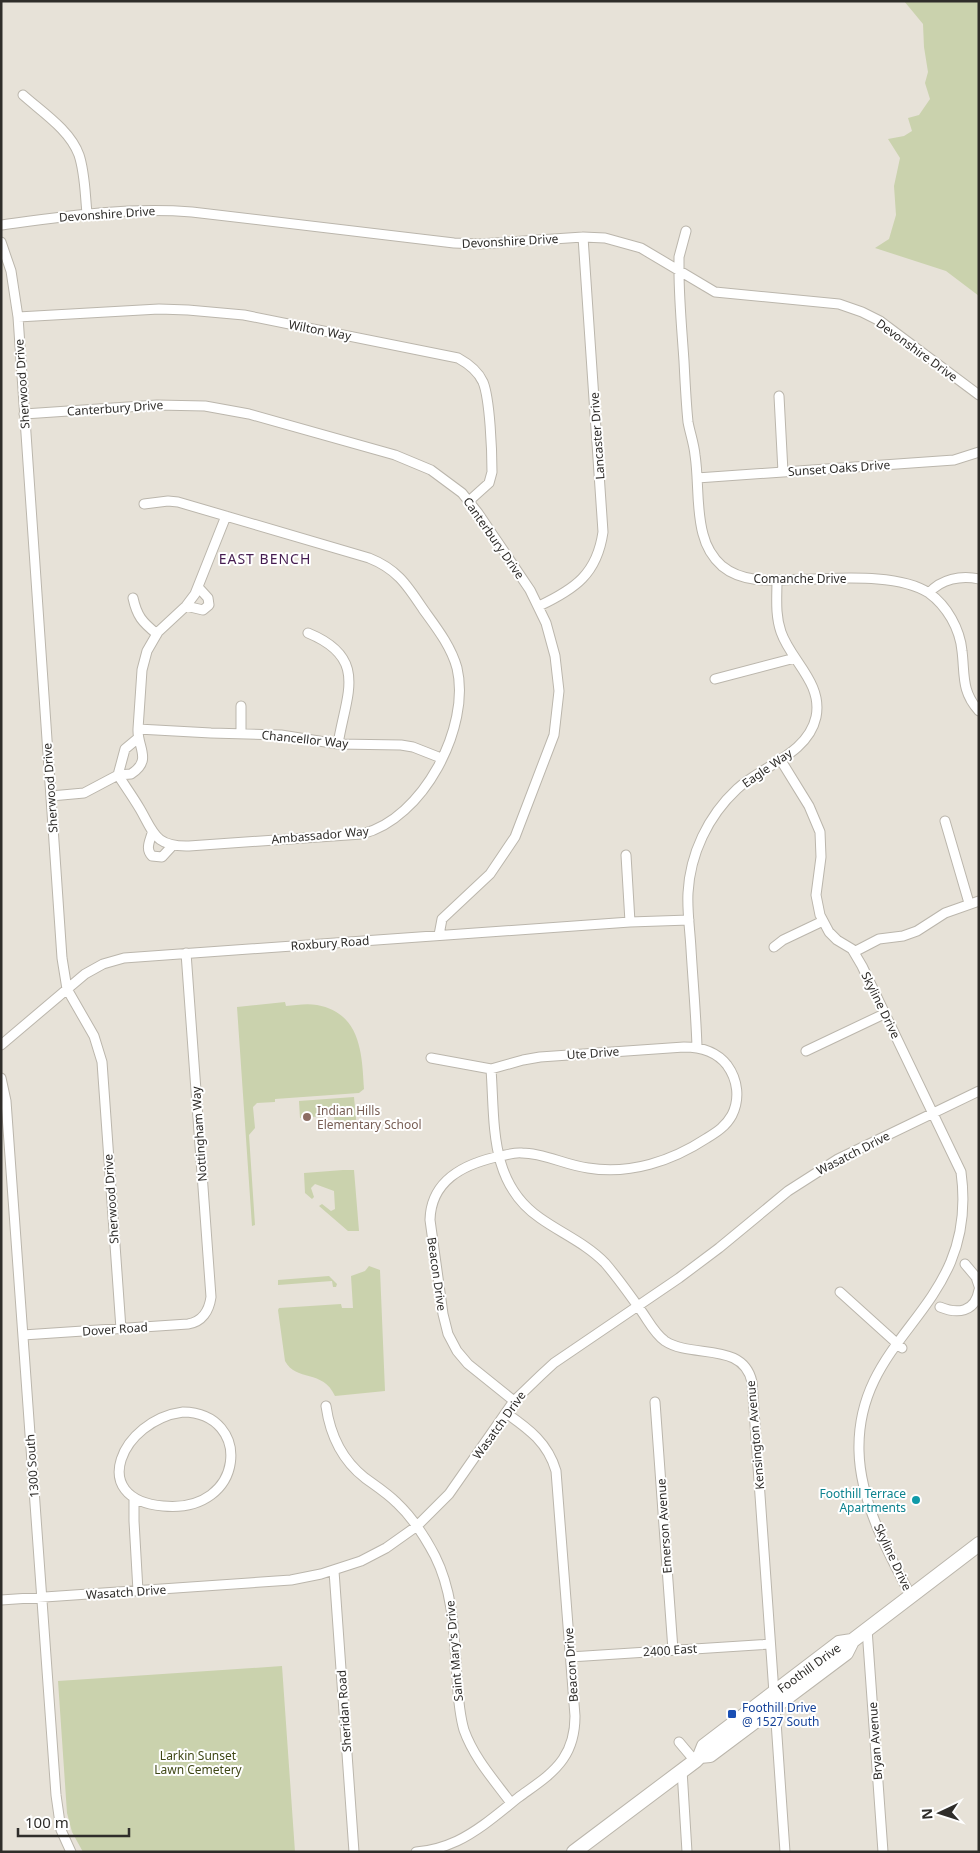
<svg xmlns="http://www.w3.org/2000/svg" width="980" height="1853" font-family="'Noto Sans',sans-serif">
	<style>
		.green { fill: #cad2ad }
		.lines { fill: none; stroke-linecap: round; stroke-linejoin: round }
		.street-casing { stroke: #bbb6ac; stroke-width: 11 }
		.primary-casing { stroke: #bbb6ac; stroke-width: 16 }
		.street { stroke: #fff; stroke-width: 9 }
		.primary { stroke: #fff; stroke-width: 14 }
		.education-dot { fill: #8d6e63; stroke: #fff; stroke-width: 2 }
		.culture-dot { fill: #0f9aa8; stroke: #fff; stroke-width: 2 }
		.transit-dot { fill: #1a4fb4; stroke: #fff; stroke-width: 2 }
		.labels { text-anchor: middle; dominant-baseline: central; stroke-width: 4; stroke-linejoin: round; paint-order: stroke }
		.street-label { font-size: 12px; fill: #2f2d2a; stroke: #fff }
		.education-label { font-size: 12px; fill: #785e54; stroke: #fff; text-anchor: start }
		.culture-label { font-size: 12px; fill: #0d838f; stroke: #fff; text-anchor: end }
		.transit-label { font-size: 12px; fill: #164399; stroke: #fff; text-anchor: start }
		.park-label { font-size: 12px; fill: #3f4715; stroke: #fff }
		.neighbourhood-label { font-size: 14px; letter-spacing: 1px; fill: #451c50; stroke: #fff }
	</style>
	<rect width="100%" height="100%" fill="#e7e2d8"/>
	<path class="green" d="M 904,1 L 979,1 L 979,296 L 946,271 L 875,248 L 889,239 L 896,215 L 894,186 L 900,158 L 888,139 L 904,136 L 912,131 L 908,118 L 919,115 L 930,99 L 925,83 L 928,72 L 924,47 L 923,24 Z
		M 285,1002 L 286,1006 C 296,1005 307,1003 317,1005 C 361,1013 362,1054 364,1089 L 359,1093 L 275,1099 L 275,1102 L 257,1103 L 253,1107 L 255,1128 L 249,1135 L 255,1225 L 252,1226 L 237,1007 Z
		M 354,1097 L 357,1129 L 335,1130 L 334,1115 L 300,1118 L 299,1101 Z
		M 343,1170 L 354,1170 L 359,1231 L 348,1231 L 319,1206 L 322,1204 L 331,1211 L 335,1209 L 334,1191 L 315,1184 L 311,1188 L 314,1197 L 312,1199 L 305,1193 L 304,1173 Z
		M 369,1266 L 380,1270 L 385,1391 L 335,1396 C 323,1369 296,1382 285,1361 L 278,1310 L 279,1308 L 341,1304 L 342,1308 L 353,1308 L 351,1276 L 365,1271 Z
		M 329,1276 L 337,1284 L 336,1287 L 333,1287 L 332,1281 L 278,1285 L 278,1280 Z
		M 282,1666 L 295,1852 L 83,1852 L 72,1832 L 67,1813 L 58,1681 Z"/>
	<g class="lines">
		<g class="street-casing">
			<path id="street" d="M 23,95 C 42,112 70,130 79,155 C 85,173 85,194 87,213
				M 1,225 C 67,216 125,207 192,212 L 454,243 L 479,244 L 583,237 L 605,238 L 641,248 L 715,292 L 839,304 L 862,312 L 880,321 L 979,395
				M 686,231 L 679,257 L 679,270 C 679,301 682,331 684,361 C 685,381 686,402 688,422 C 690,433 694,444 695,455 C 699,481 696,509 703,534 C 706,546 713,558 722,566 C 746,586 781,579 810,579 C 844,578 900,574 929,593 C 947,606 960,629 962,651 C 965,675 961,691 979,711
				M 1,242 L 11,271 L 18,317 L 62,958 L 67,989 L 94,1036 L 102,1062 L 121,1329
				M 18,317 L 159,309 L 188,310 L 244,315 L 458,358 C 469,364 478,371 483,382 C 490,399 492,452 492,472 L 489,483 L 469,501
				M 779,396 L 783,472
				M 24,414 L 157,405 L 205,406 L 249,414 L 395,455 L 431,470 L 462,493 L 478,513 L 530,590 L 546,623 L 555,656 L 559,691 L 554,735 L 515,837 L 490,874 L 442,919 L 439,935
				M 697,478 L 954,460 L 979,452
				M 929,593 C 941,579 961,575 979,579
				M 133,598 C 137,616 142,622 157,634
				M 186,606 L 203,610 L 209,605 L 208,598 L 198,587
				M 539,606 C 575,589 597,574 603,532 L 583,237
				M 308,633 C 369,658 346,694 338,744
				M 715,679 L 795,658
				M 138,729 L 211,733 L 281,735 L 338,744 L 401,745 L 413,747 L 441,758
				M 241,734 L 241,706
				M 780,759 L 809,806 L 820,832 L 821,857 L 816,895 L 820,915 L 829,932 L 837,940 L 852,949 L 862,966 L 961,1172 C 980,1310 856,1331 859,1451 C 860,1501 888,1553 911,1596
				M 118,775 C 125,786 133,797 140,809 C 154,833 155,847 189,846 L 362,834 C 423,819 471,727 457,668 C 451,646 436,627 423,609 C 407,585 397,569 369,558 L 178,502 L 168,501 L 144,504
				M 118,775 L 125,749 L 137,739
				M 51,796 L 84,793 L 118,775 L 131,774 C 153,760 137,747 138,729 L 142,670 L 147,651 L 158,632 L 186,606 L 195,594 L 226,516
				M 945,821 L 969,903
				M 152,833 C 150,841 145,849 152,856 L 162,857 L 173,845
				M 626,855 L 630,922
				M 774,947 L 783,940 L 823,921
				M 854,952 L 879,939 L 903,936 L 917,931 L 945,913 L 979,901
				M 1,1045 L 85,974 L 103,964 L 124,958 L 630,922 L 689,920
				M 697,1047 C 696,1015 693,982 691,949 C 690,930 687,911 688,893 C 690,854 708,816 737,789 C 762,766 808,754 816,717 C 823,683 791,661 781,632 C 775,615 777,597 777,580
				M 806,1051 L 884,1014
				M 431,1058 L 491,1069 L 523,1060 L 540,1057 L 684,1047 C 701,1047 716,1051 727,1065 C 738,1080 740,1099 732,1115 C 726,1126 717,1132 707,1138 C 672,1161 630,1175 588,1168 C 565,1165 544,1153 522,1153 C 513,1152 504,1156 496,1157 C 462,1165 431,1181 430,1220 L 443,1314 L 448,1334 L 457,1351 L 468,1364 L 514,1401
				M 491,1069 C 495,1124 489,1183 540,1218 C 561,1233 587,1244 605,1263 C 618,1278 630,1295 642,1312 C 649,1322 655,1334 665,1341 C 692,1359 743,1341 752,1382 L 774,1693
				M 1,1078 L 6,1101 L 56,1795 L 61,1830 L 71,1852
				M 965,1264 L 976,1277 L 979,1286
				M 840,1292 L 902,1348
				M 940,1307 C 957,1314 975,1313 979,1290
				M 23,1335 L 188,1324 C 202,1322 209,1311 211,1297 L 186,953
				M 655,1402 L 673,1650
				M 326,1406 C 330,1434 342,1460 365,1478 C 376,1486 387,1493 397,1503 C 413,1518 425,1537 435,1556 C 454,1594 454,1636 457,1678 C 458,1695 459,1713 464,1730 C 474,1758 494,1780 511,1803
				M 183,1412 C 253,1413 246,1514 163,1506 C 86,1499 122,1420 183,1412 Z
				M 134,1498 L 134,1521 L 138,1591
				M 334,1571 L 354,1852
				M 1,1600 L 291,1580 L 321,1574 L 361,1561 L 386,1548 L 417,1526 L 449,1494 L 514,1401 L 541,1375 L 554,1363 L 679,1278 L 719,1248 L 788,1191 L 838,1159 L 979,1091
				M 867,1629 L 883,1852
				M 570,1657 L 770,1644
				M 775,1707 L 785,1852
				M 679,1742 L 695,1761
				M 682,1770 L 687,1852
				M 416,1852 C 430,1851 444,1847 457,1841 C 480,1830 500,1812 519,1797 C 534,1786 552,1775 563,1759 C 572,1746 575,1732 575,1716 L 556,1471 C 548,1443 529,1429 506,1413"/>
		</g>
		<g class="primary-casing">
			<path id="primary" d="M 700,1756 L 710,1755 L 846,1653 L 852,1641 L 979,1544
				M 574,1852 L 695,1761 L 700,1756 L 704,1746 L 839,1643 L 852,1641"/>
		</g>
		<use href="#street" class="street"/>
		<use href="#primary" class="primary"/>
	</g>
	<circle class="education-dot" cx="307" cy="1117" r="5"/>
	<circle class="culture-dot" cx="916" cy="1500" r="5"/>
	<rect class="transit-dot" x="727" y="1709" width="10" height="10" rx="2.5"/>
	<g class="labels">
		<g class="street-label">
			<text transform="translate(107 214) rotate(-4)">Devonshire Drive</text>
			<text transform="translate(510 241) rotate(-3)">Devonshire Drive</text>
			<text transform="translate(320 330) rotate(11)">Wilton Way</text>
			<text transform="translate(917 350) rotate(36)">Devonshire Drive</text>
			<text transform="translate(22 384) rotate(-94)">Sherwood Drive</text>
			<text transform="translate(115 408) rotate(-4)">Canterbury Drive</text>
			<text transform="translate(597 436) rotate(-94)">Lancaster Drive</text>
			<text transform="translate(839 468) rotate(-4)">Sunset Oaks Drive</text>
			<text transform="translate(494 538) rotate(55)">Canterbury Drive</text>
			<text x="800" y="578">Comanche Drive</text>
			<text transform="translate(305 739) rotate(6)">Chancellor Way</text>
			<text transform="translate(767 768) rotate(-35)">Eagle Way</text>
			<text transform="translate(50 788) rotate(-94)">Sherwood Drive</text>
			<text transform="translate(320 835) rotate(-5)">Ambassador Way</text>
			<text transform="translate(330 943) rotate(-4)">Roxbury Road</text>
			<text transform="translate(881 1005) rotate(64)">Skyline Drive</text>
			<text transform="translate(593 1053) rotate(-4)">Ute Drive</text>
			<text transform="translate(199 1134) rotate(-94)">Nottingham Way</text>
			<text transform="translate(853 1153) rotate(-27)">Wasatch Drive</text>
			<text transform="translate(111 1199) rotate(-94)">Sherwood Drive</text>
			<text transform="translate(437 1274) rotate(82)">Beacon Drive</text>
			<text transform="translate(115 1329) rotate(-4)">Dover Road</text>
			<text transform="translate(499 1425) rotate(-54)">Wasatch Drive</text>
			<text transform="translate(755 1435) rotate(-95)">Kensington Avenue</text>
			<text transform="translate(32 1466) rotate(-94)">1300 South</text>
			<text transform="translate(664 1526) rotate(-94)">Emerson Avenue</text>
			<text transform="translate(893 1557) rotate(65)">Skyline Drive</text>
			<text transform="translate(126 1592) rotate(-4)">Wasatch Drive</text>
			<text transform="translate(670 1650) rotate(-4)">2400 East</text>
			<text transform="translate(454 1651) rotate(-95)">Saint Mary's Drive</text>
			<text transform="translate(571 1665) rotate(-94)">Beacon Drive</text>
			<text transform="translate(809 1668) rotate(-36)">Foothill Drive</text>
			<text transform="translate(344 1711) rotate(-94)">Sheridan Road</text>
			<text transform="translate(875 1741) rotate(-94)">Bryan Avenue</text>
		</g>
		<g class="education-label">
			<text x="317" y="1110">Indian Hills<tspan x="317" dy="14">Elementary School</tspan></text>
		</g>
		<g class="culture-label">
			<text x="906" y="1493">Foothill Terrace<tspan x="906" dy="14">Apartments</tspan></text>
		</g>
		<g class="transit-label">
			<text x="742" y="1707">Foothill Drive<tspan x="742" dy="14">@ 1527 South</tspan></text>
		</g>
		<g class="park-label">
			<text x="198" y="1755">Larkin Sunset<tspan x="198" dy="14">Lawn Cemetery</tspan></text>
		</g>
		<g class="neighbourhood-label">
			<text x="265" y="558">EAST BENCH</text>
		</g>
	</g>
	<rect width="980" height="1853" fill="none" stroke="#2f2d2a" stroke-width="5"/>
	<g transform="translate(940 1813) rotate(266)" stroke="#ffffff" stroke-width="4" paint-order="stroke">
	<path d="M0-4L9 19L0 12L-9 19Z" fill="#2f2d2a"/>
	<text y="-8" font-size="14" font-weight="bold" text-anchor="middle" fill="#2f2d2a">N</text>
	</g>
	<path d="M18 1828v8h111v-8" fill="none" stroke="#2f2d2a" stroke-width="2.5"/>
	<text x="25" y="1828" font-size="15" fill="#2f2d2a" stroke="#ffffff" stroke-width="4" paint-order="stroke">100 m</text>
</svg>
